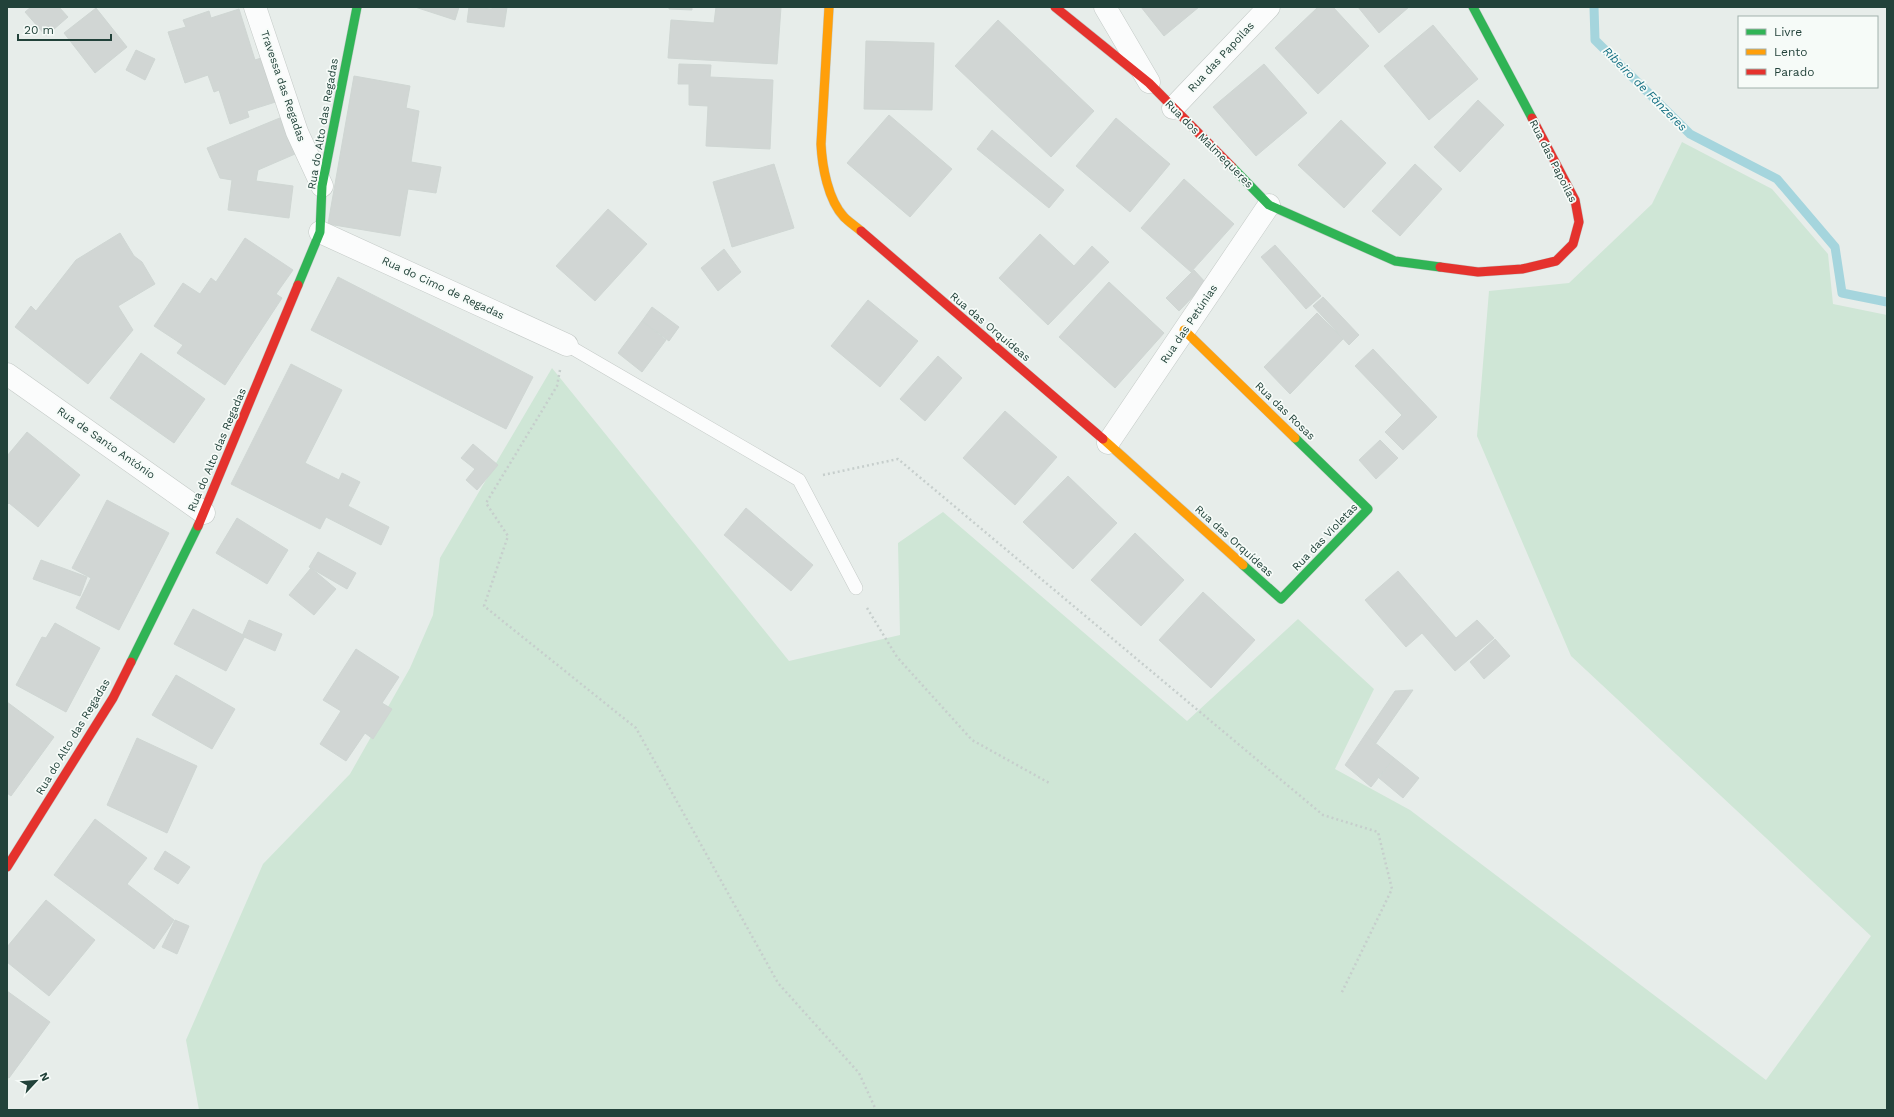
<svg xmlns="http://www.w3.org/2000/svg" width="1894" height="1117" font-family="'Work Sans',sans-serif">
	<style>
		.green { fill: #cfe6d6 }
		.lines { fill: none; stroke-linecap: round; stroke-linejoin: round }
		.stream { stroke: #a5d5dd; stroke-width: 9 }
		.building { fill: #d1d6d4; stroke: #cfd6d3 }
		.lane-casing { stroke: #c4cac7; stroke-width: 14 }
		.street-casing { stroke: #c4cac7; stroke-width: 23 }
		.fast-casing { stroke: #c2cac7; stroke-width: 10 }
		.slow-casing { stroke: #c2cac7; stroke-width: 10 }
		.jam-casing { stroke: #c2cac7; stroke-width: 10 }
		.path { stroke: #c6cecc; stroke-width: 2.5; stroke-dasharray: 2 3; stroke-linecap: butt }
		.lane { stroke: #fbfcfc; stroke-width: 13 }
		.street { stroke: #fbfcfc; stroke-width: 22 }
		.fast { stroke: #30b455; stroke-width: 9 }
		.slow { stroke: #ff9f0a; stroke-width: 9 }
		.jam { stroke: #e5322d; stroke-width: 9 }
		.labels { text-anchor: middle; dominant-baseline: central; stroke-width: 3.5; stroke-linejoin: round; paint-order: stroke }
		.street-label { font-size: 11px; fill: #22423a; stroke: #f6fbf8 }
		.water-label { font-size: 12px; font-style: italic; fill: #177184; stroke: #f6fbf8 }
	</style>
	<rect width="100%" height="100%" fill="#e7edea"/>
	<path class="green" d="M 1682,142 L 1772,189 L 1828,254 L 1833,304 L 1887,315 L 1887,1110 L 199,1110 L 186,1040 L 263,864 L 350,774 L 410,668 L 433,615 L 440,558 L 552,368 L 789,661 L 900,635 L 898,543 L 943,512 L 1187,721 L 1298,619 L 1374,689 L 1335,769 L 1410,810 L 1766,1080 L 1871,936 L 1571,656 L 1477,436 L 1489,291 L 1569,283 L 1652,204 Z"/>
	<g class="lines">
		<path class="stream" d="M 1594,7 L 1595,40 L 1690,134 L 1777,179 L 1835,247 L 1842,293 L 1887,302"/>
	</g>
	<path class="building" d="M 31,7 L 59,7 L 68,17 L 46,36 L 25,12 Z
		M 415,7 L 459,7 L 455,20 Z
		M 469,7 L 492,9 L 492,7 L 507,7 L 504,27 L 467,22 Z
		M 669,7 L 692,7 L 692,10 L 669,9 Z
		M 716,7 L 781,7 L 777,64 L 668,58 L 671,20 L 714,23 Z
		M 1141,7 L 1199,7 L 1164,36 Z
		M 1318,7 L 1333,7 L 1369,46 L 1318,94 L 1275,48 Z
		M 1358,7 L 1409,7 L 1379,33 Z
		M 96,8 L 127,47 L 95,73 L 64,33 Z
		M 239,9 L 255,60 L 267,56 L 282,100 L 247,111 L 249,117 L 230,124 L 219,90 L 214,92 L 208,75 L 185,83 L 168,32 L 186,27 L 183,20 L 209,11 L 211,18 Z
		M 998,20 L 1094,111 L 1051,157 L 955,66 Z
		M 1433,25 L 1478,79 L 1429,120 L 1384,66 Z
		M 866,41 L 934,43 L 932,110 L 864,109 Z
		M 136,50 L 155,59 L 145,80 L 126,70 Z
		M 679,64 L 711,65 L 710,77 L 773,80 L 770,149 L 706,146 L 708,106 L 689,105 L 689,84 L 678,84 Z
		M 1264,64 L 1307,113 L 1256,156 L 1213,107 Z
		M 354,76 L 410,86 L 406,108 L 419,111 L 411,162 L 441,167 L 436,193 L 408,189 L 400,236 L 328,224 Z
		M 1478,100 L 1504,125 L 1460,172 L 1434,147 Z
		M 287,115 L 302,151 L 258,170 L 256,181 L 293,186 L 289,218 L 228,210 L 232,180 L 220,178 L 207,148 Z
		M 889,115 L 952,169 L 910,217 L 847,163 Z
		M 1116,118 L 1170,164 L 1130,212 L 1076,166 Z
		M 1341,120 L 1386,163 L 1344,208 L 1298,165 Z
		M 992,130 L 1064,190 L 1049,208 L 977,149 Z
		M 774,164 L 794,228 L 732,247 L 713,182 Z
		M 1415,164 L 1442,189 L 1400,236 L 1372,211 Z
		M 1184,179 L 1234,224 L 1191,272 L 1141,228 Z
		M 608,209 L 647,244 L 595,301 L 556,266 Z
		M 120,233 L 134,256 L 142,262 L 155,284 L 118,306 L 133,330 L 88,384 L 15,327 L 31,306 L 36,311 L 76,260 Z
		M 1040,234 L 1074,266 L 1092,246 L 1109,262 L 1048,325 L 999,278 Z
		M 245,238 L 293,270 L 276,294 L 282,298 L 225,385 L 177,353 L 183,345 L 154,326 L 183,283 L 200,294 L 211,278 L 216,282 Z
		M 1275,245 L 1321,296 L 1306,309 L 1261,257 Z
		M 724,249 L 741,272 L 718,291 L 701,268 Z
		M 1194,270 L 1206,283 L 1179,311 L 1166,298 Z
		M 338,277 L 533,377 L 506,429 L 311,330 Z
		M 1109,282 L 1164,333 L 1115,388 L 1059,337 Z
		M 1323,297 L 1359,335 L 1349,345 L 1313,306 Z
		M 868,300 L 918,341 L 880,387 L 831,346 Z
		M 652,307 L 679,327 L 669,341 L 642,321 Z
		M 1317,313 L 1343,339 L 1290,394 L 1264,367 Z
		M 642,321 L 666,340 L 642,372 L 618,353 Z
		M 1373,349 L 1437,417 L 1403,450 L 1385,432 L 1402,415 L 1355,366 Z
		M 141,353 L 205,399 L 174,443 L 110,398 Z
		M 938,356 L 962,378 L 925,421 L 900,399 Z
		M 291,364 L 342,390 L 305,463 L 339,480 L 342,473 L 360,482 L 348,506 L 389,527 L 381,545 L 326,517 L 320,529 L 231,484 Z
		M 1005,411 L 1057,457 L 1015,505 L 963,458 Z
		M 27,432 L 80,475 L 38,527 L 9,503 L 7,505 L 7,456 Z
		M 1380,440 L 1398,458 L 1376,479 L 1359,460 Z
		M 473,444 L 498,465 L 477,490 L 466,480 L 475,469 L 461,458 Z
		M 1068,476 L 1117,523 L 1073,569 L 1023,522 Z
		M 107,500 L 169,533 L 119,630 L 76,608 L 91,578 L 72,568 Z
		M 746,508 L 813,565 L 791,591 L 724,535 Z
		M 237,518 L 288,550 L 267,584 L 216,553 Z
		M 1135,533 L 1184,580 L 1141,626 L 1091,580 Z
		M 318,552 L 356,573 L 347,589 L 309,567 Z
		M 41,560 L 87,577 L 80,596 L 33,579 Z
		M 311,568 L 336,589 L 314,615 L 289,595 Z
		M 1398,571 L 1456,638 L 1477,620 L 1494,638 L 1455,671 L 1422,633 L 1406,647 L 1365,600 Z
		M 1203,592 L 1255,640 L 1211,688 L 1159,640 Z
		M 193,609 L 245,636 L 226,671 L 174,644 Z
		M 249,620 L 282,634 L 275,651 L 242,636 Z
		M 55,623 L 100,648 L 66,712 L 16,685 L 42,637 L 46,638 Z
		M 1495,639 L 1510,656 L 1484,679 L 1470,662 Z
		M 356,649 L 399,677 L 382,703 L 392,709 L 373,739 L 365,733 L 346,761 L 320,744 L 341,711 L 323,700 Z
		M 176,675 L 235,709 L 212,749 L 152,715 Z
		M 1413,690 L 1376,743 L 1365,735 L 1395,691 Z
		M 7,702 L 54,737 L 11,796 L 7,793 Z
		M 1365,735 L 1394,758 L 1371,787 L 1345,765 Z
		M 137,738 L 197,766 L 167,833 L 107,805 Z
		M 1394,758 L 1419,778 L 1403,798 L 1379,778 Z
		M 95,819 L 147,858 L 127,884 L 174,920 L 154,949 L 54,875 Z
		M 165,851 L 190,867 L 178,884 L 154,869 Z
		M 46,900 L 95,940 L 49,996 L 7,962 L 7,947 Z
		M 175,920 L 189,926 L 177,954 L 162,947 Z
		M 7,991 L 50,1022 L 9,1078 L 7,1077 Z"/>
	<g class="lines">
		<g class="lane-casing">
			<path id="lane" d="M 567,345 L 799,480 L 856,588"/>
		</g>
		<g class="street-casing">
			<path id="street" d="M 255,7 L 297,132 L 322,186
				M 1105,7 L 1149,82
				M 1173,108 L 1269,7
				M 320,232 L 567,345
				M 7,374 L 204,513
				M 1108,443 L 1269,205"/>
		</g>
		<g class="fast-casing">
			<path id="fast" d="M 1473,7 L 1532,118
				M 1232,167 L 1269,205 L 1395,261 L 1440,267
				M 298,285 L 320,232 L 322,186 L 357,7
				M 1243,565 L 1281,599 L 1368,509 L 1295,438
				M 131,662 L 198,526"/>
		</g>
		<g class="slow-casing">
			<path id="slow" d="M 829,7 L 821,144 C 822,166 828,200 844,217 C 849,222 855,226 861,231
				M 1184,330 L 1295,438
				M 1103,439 L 1243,565"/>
		</g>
		<g class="jam-casing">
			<path id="jam" d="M 1055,7 L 1149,83 L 1232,167
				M 861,231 L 1103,439
				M 1440,267 L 1478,272 L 1522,269 L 1556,261 L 1573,244 L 1579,222 L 1575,200 L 1532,118
				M 198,526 L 298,285
				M 7,867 L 113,698 L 131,662"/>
		</g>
		<path class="path" d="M 560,370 L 557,386 L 486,503 L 508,536 L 484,606 L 636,728 L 778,983 L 859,1073 L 876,1110
			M 823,475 L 898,459 L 1323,815 L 1378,832 L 1392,889 L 1341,994
			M 867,608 L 897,657 L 972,740 L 1051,784"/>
		<use href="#lane" class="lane"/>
		<use href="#street" class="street"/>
		<use href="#fast" class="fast"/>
		<use href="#slow" class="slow"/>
		<use href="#jam" class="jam"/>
	</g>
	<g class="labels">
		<g class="street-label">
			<text transform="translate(1221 57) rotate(-47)">Rua das Papoilas</text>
			<text transform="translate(283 86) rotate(71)">Travessa das Regadas</text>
			<text transform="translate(323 124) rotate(-80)">Rua do Alto das Regadas</text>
			<text transform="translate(1209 144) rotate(45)">Rua dos Malmequeres</text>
			<text transform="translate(1553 161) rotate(63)">Rua das Papoilas</text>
			<text transform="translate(443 288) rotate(25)">Rua do Cimo de Regadas</text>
			<text transform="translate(1189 324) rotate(-56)">Rua das Petúnias</text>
			<text transform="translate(990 327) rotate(40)">Rua das Orquídeas</text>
			<text transform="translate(1285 411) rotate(44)">Rua das Rosas</text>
			<text transform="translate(106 443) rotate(35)">Rua de Santo António</text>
			<text transform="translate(217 450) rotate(-67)">Rua do Alto das Regadas</text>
			<text transform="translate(1325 537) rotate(-46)">Rua das Violetas</text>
			<text transform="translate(1234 541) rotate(42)">Rua das Orquídeas</text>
			<text transform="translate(73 737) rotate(-59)">Rua do Alto das Regadas</text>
		</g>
		<g class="water-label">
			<text transform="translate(1645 89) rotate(45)">Ribeiro de Fânzeres</text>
		</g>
	</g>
	<rect width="1894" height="1117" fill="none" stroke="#22423a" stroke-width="16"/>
	<rect x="1738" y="16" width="140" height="72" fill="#f6fbf8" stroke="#a1b1ac"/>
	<rect x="1746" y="29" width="20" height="6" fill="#30b455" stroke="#a1b1ac"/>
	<text x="1774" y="36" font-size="12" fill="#22423a">Livre</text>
	<rect x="1746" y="49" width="20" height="6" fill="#ff9f0a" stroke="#a1b1ac"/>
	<text x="1774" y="56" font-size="12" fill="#22423a">Lento</text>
	<rect x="1746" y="69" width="20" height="6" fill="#e5322d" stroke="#a1b1ac"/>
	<text x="1774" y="76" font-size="12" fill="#22423a">Parado</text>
	<g transform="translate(36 1081) rotate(64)" stroke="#f6fbf8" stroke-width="3" paint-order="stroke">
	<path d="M0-3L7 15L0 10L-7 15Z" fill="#22423a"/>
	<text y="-6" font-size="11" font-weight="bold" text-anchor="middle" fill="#22423a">N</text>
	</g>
	<path d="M18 34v6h93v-6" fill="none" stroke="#22423a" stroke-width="2"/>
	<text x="24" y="34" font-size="12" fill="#22423a" stroke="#f6fbf8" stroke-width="3" paint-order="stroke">20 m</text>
</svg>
